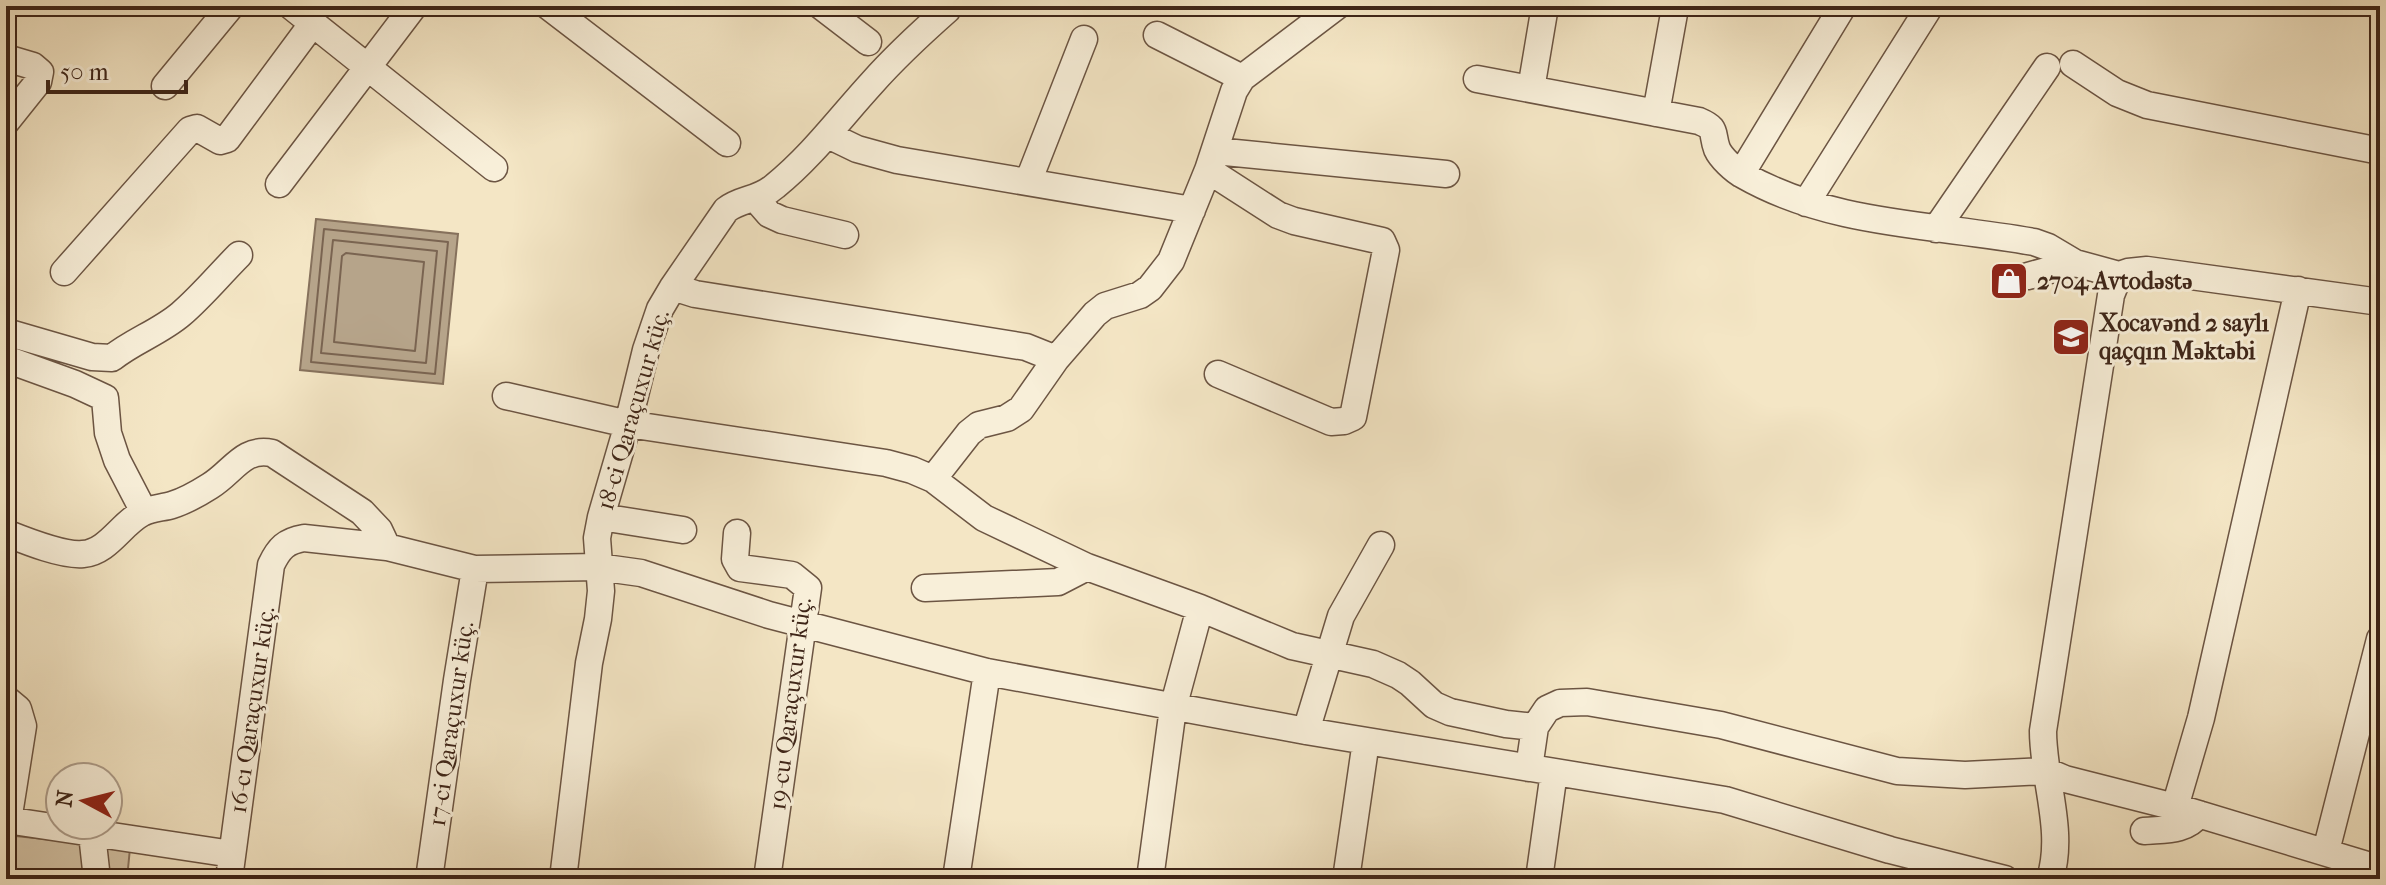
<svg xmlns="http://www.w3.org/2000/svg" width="2386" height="885" font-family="'IM FELL French Canon',serif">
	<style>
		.green { fill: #d5c5a8; stroke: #8a7560; stroke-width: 2 }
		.water { fill: #b6a48a; stroke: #86715c; stroke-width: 2 }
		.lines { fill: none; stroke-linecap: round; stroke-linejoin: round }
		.shore { stroke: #7a6451; stroke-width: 2 }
		.minor-casing { stroke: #6c5543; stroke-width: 29 }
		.minor { stroke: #f8efd9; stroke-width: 26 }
		.labels { text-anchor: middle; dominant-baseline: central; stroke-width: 6; stroke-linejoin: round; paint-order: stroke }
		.poi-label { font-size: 24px; font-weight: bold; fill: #3e2518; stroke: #f8efd9; text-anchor: start }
		.street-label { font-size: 24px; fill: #3e2518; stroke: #f8efd9 }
	</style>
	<rect width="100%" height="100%" fill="#f4e6c5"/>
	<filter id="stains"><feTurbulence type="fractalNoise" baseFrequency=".0025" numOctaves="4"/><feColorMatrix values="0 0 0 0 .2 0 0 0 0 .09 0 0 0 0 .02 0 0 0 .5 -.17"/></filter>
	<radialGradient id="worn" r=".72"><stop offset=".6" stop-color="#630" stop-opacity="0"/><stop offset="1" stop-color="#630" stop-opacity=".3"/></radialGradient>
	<path class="green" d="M 6,835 L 130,848 L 127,879 L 6,879 Z"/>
	<path class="water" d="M 316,219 L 458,234 L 443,384 L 300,370 Z"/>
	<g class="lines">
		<path class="shore" d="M 324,229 L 448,242 L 435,374 L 311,362 Z
			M 333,240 L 437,251 L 426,363 L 321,353 Z
			M 346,253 L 424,262 L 415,351 L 334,342 L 342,256 Z"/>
		<g class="minor-casing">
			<path id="minor" d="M 291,6 L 494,168
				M 548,6 L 727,143
				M 821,6 L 868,42
				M 1157,35 L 1242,78
				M 6,58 L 33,66 L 40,72 L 38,82 L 6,122
				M 2073,64 L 2117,93 L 2147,105 L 2380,151
				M 1477,79 L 1699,121 C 1718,129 1711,132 1717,149 C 1721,158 1734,170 1743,175 C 1832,226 1935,224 2034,242 L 2048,247 L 2075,263 L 2119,275
				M 165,86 L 231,6
				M 1531,89 L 1545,6
				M 1656,113 L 1675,8
				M 828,135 L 857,149 L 897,160 L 1192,210
				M 1215,151 L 1446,174
				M 1208,170 L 1278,215 L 1294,221 L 1382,241 L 1386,250 L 1353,417 L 1344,421 L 1331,422 L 1218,374
				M 1741,174 L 1843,6
				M 1028,182 L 1084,39
				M 279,184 L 414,6
				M 756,199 L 769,214 L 782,220 L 845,235
				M 1806,203 L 1930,6
				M 1936,229 L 2047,67
				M 64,272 L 190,130 L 197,128 L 220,141 L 227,139 L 313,23
				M 2028,276 L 2075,263
				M 673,287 L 695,294 L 1026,347 L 1056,359
				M 6,332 L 92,357 L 112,358 C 133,341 160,332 181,314 C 202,296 220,274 239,255
				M 6,359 L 75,384 L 105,398 L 108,433 L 117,460 L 144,512
				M 506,396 L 628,424 L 886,463 L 912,470 L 933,479 L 984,518 L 1087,567 L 1200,608 L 1292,646 L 1373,664 L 1398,675 L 1410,683 L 1434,705 L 1450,712 L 1506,724 L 1535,727
				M 933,479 L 969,433 L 979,425 L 1007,418 L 1021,409 L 1056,359 L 1095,314 L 1105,306 L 1140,295 L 1150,288 L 1171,261 L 1208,170 L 1234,91 L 1242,78 L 1337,6
				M 601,517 L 683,530
				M 6,533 C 26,541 63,556 83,554 C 108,552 121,524 142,513 C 151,508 162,508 172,505 C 185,501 199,493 210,486 C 233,472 243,447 272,453 L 362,512 L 379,530 L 387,547
				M 737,533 L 735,559 L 740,568 L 792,575 L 808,588 L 767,879
				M 925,588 L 1058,582 L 1087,567
				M 6,699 L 18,709 L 23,726 L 8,821
				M 1306,731 L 1341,616 L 1381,545
				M 1529,768 L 1535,727 L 1547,709 L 1560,703 L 1587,702 L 1721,725 L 1897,771 L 1965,775 L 2046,771 L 2065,779 L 2175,807 L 2380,869
				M 2175,807 L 2201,718 L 2298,290
				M 6,820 L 232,854
				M 2144,831 C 2164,829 2185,832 2199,814
				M 92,834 L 97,879
				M 2326,851 L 2380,639
				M 229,879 L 271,565 C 279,548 286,541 304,538 L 387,547 L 475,569 L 598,567 L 641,573 L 769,615 L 987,672 L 1306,731 L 1725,800 L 1890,850 L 2005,879
				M 429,879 L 457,680 L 475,569
				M 563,879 L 589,663 L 598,619 L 601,591 L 597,538 L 601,517 L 628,424 L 646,350 L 660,309 L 673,287 L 726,210 C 741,198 758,201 775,186 C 812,156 840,118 872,83 C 895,57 921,33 947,10
				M 956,879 L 987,672
				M 1150,879 L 1173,708 L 1200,608
				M 1346,879 L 1366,741
				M 1539,879 L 1554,772
				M 2050,879 C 2065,831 2043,780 2043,731 L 2111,295 L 2119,275 L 2128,272 L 2147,270 L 2380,302"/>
		</g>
		<use href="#minor" class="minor"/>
	</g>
	<defs>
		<g id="shop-square" transform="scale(2)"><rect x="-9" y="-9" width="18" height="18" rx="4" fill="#8f2418" stroke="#f8efd9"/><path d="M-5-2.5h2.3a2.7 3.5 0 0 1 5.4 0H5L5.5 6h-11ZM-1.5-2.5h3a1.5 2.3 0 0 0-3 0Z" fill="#fff"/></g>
		<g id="school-square" transform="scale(2)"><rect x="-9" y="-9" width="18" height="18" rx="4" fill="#8f2418" stroke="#f8efd9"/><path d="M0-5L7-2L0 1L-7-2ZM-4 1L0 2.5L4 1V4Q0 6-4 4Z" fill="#fff"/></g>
	</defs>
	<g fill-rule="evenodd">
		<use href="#shop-square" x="2009" y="281"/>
		<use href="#school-square" x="2071" y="337"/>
	</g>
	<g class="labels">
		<g class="poi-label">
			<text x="2037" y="281">2704 Avtodəstə</text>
			<text x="2099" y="323">Xocavənd 2 saylı<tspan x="2099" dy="28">qaçqın Məktəbi</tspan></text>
		</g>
		<g class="street-label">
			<text transform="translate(633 410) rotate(-74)">18-ci Qaraçuxur küç.</text>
			<text transform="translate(790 704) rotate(-83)">19-cu Qaraçuxur küç.</text>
			<text transform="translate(252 710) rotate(-82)">16-cı Qaraçuxur küç.</text>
			<text transform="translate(451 724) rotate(-82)">17-ci Qaraçuxur küç.</text>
		</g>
	</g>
	<rect width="2386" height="885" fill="none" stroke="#f4e6c5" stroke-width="32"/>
	<rect x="8" y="8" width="2370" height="869" fill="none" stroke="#3e2518" stroke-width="4"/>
	<rect x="16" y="16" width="2354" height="853" fill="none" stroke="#3e2518" stroke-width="2"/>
	<g transform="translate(84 801) rotate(277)"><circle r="38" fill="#f8efd9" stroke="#ae9e8c" stroke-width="2"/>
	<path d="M0-6L14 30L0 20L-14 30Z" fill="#8f2418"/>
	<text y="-12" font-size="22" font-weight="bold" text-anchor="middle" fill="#3e2518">N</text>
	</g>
	<path d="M48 80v12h138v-12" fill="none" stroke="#3e2518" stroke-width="4"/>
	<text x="60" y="80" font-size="24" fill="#3e2518" stroke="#f8efd9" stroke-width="6" paint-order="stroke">50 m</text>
	<rect width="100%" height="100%" filter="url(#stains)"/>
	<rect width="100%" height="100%" fill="url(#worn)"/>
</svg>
